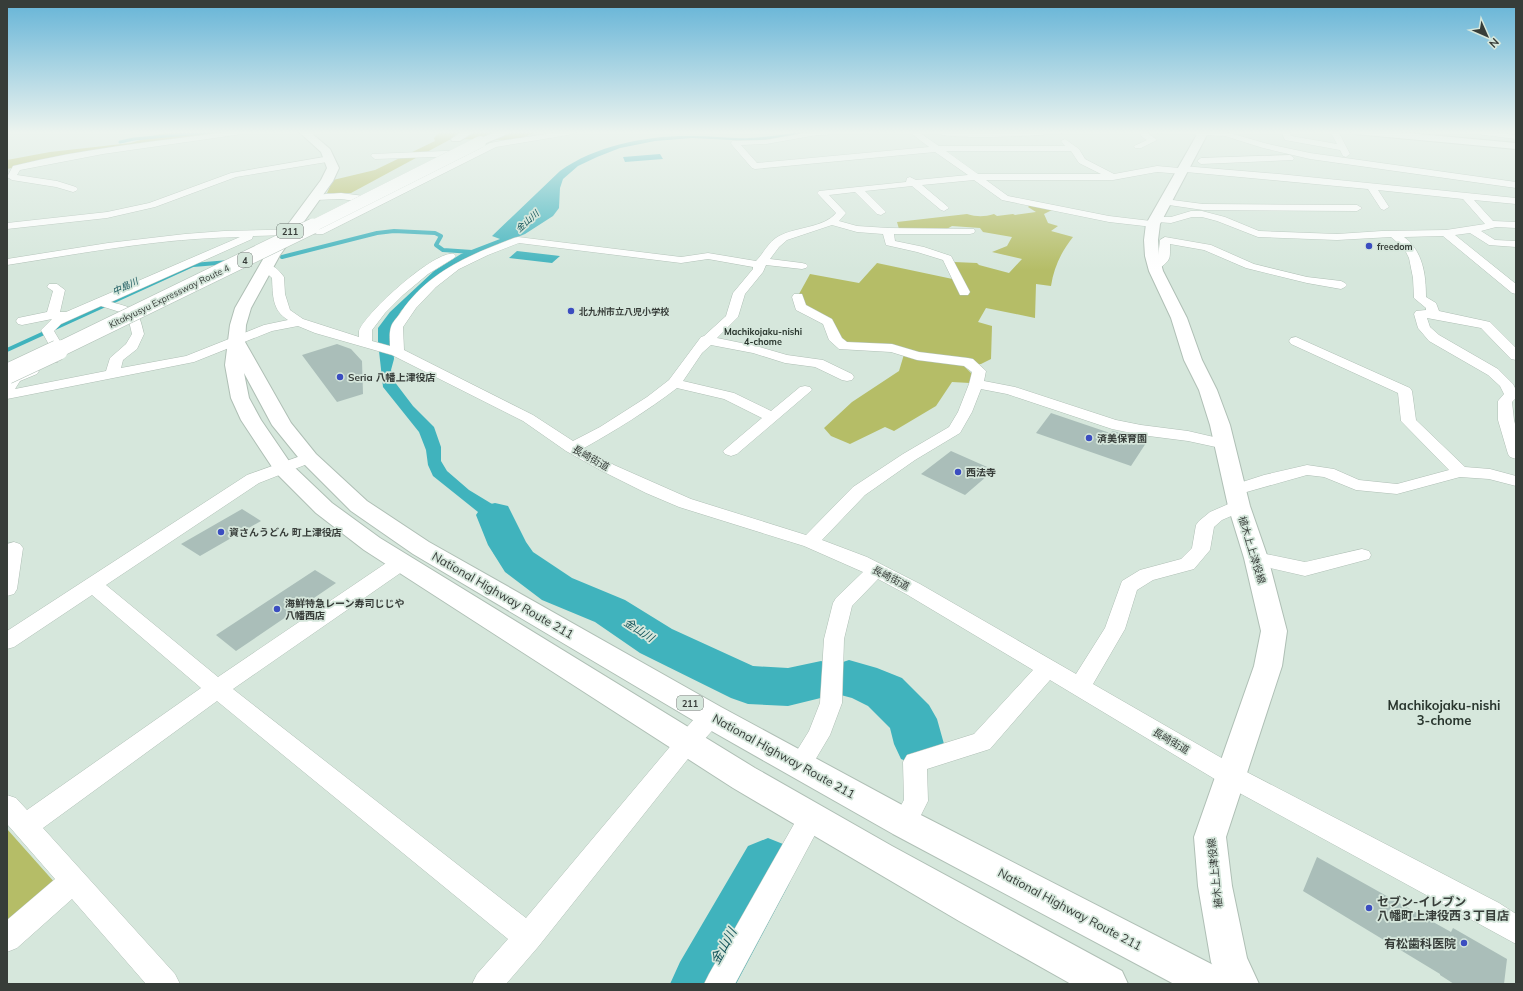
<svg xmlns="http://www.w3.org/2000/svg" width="1523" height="991" font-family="Mulish,'Noto Sans JP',sans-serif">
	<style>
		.green { fill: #b5bd67 }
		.water { fill: #40b3bd }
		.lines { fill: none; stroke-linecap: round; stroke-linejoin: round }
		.stream-far1 { stroke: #40b3bd; stroke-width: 3 }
		.stream { stroke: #40b3bd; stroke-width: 4 }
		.river { fill: #40b3bd; fill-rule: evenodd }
		.building { fill: #aabeb9 }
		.street-casing { stroke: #afbfb5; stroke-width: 1 }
		.secondary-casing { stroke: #afbfb5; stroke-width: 2 }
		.highway-casing { stroke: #afbfb5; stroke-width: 2 }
		.street { fill: #fff; fill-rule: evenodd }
		.secondary { fill: #fff; fill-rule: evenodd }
		.highway { fill: #fff; fill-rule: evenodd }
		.highway-bridge-far2-casing { stroke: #afbfb5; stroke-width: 12; stroke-linecap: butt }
		.highway-bridge-far1-casing { stroke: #afbfb5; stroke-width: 16; stroke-linecap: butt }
		.highway-bridge-casing { stroke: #afbfb5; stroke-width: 21; stroke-linecap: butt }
		.highway-bridge-far2 { stroke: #fff; stroke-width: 12 }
		.highway-bridge-far1 { stroke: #fff; stroke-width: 15 }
		.highway-bridge { stroke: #fff; stroke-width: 20 }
		.poi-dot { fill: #3b4dc0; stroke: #d6e7dc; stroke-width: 1.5 }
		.labels { text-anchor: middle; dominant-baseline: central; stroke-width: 3.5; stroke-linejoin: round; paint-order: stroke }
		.far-water-label { font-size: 9px; font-style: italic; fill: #16565c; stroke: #d6e7dc }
		.shield { fill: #d6e7dc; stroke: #67706a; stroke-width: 1 }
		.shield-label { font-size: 9px; font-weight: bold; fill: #373d39 }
		.far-poi-label { font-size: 9px; font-weight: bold; fill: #373d39; stroke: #d6e7dc; text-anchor: start }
		.far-street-label { font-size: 9px; fill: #373d39; stroke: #d6e7dc }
		.far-neighbourhood-label { font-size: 9px; font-weight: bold; fill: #29362e; stroke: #d6e7dc }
		.poi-label { font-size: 10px; font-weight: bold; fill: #373d39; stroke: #d6e7dc; text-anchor: start }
		.street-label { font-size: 10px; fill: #373d39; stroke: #d6e7dc }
		.water-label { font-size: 11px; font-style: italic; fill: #16565c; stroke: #d6e7dc }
		.near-street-label { font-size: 12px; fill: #373d39; stroke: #d6e7dc }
		.near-poi-label { font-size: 12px; font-weight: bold; fill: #373d39; stroke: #d6e7dc; text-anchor: start }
		.near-neighbourhood-label { font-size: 13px; font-weight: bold; fill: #29362e; stroke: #d6e7dc }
		.near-water-label { font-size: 13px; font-style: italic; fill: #16565c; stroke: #d6e7dc }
	</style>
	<rect width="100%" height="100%" fill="#d6e7dc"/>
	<path class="green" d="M 188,131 L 245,131 C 165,141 85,151 7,169 L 7,160 L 50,152 L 131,143 L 159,134 Z
		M 441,131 L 540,131 L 515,140 L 451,139 L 351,193 L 327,193 L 333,180 L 375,170 L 435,141 L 434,138 Z
		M 1030,205 L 1052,210 L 1044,214 L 1048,223 L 1058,226 L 1051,231 L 1073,237 C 1061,252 1054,267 1051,286 L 1036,284 L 1035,318 L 986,308 L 978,322 L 992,326 L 991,359 L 981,364 L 964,366 L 972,374 L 970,383 L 952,382 L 936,406 L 894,431 L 885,427 L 850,444 L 831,436 L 824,428 L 852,402 L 899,371 L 905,351 L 848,344 L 805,306 L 799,294 L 810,274 L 859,283 L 877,263 L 962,281 L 954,262 L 977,263 L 979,265 L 1009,273 L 1022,259 L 992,252 L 1007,246 L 1012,237 L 983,232 L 980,228 L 952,226 L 945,230 L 899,229 L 897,222 L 967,214 C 977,217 984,217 994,214 L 997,216 L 1013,214 L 1015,215 L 1036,212 L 1028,207 Z
		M 7,829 L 56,884 L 7,927 Z"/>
	<path class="water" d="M 805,131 L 819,131 L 780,138 L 753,141 L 692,138 L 655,141 L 620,148 L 597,157 L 578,166 L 563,179 L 560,188 L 559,208 L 553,216 L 525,234 L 462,260 L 410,301 L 401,311 L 392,326 L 394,359 L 391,370 L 394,381 L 413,406 L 434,427 L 441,447 L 441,461 L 447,471 L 469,490 L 502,510 L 530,563 L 494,554 L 483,516 L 433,476 L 428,465 L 426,450 L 419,432 L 383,387 L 378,342 L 378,328 L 390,312 L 434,271 L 461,254 L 500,239 L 492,236 L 560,171 C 596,145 649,135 693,136 C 712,136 731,139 750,138 C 769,137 787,134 805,131 Z
		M 660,154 L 663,159 L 625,162 L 623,157 Z
		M 517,251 L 560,256 L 552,263 L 509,258 Z"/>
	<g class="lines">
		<path class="stream-far1" d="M 120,142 L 134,139 L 222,131"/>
		<path class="stream" d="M 282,257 L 377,233 L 394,231 L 435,233 L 441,236 L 436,245 L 443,250 L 472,252
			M 7,350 L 193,265 L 229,262"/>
		<path class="river" d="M 495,503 L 508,506 L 526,542 L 533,552 L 572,578 L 625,600 L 672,629 L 753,666 L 788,668 L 821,661 L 834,665 L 849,660 L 877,668 L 902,678 L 929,705 L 937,719 L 944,744 L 937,759 L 919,766 L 901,759 L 894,744 L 890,728 L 868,706 L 852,698 L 837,694 L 788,706 L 748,704 L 731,698 L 640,653 L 595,622 L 542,600 L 505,572 L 488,545 L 476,515 L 482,506 Z
			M 768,838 L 788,846 L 797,866 L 788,886 L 736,984 L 670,984 L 680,962 L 748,846 Z"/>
	</g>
	<path class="building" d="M 337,344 L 351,349 L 362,361 L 363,394 L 337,402 L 302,355 Z
		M 1051,413 L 1110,433 L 1113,431 L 1148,440 L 1131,466 L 1036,433 Z
		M 951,451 L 994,470 L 965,495 L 921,474 Z
		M 242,509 L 261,521 L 200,556 L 181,544 Z
		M 315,570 L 336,583 L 236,651 L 216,635 Z
		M 1317,857 L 1451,932 L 1453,928 L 1507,959 L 1504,984 L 1454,984 L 1440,975 L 1440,974 L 1303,891 Z"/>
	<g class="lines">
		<g class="street-casing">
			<path id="street" d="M 233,131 L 253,131 L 249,133 L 103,154 L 20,170 L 17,175 L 57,181 L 76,187 L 78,189 L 76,191 L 73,192 L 56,187 L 12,180 L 7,177 L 13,166 C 85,148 159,141 233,131 Z
				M 567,131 L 579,131 L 568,135 L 496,147 L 323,234 L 253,236 L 252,239 L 111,302 C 136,309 138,308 144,334 L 137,349 L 123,360 L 121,368 L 186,356 L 264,325 L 288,320 C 272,310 273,296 272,278 L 260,267 L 262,265 C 271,262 279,270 284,277 L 285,294 L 290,310 L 303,319 L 359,337 C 359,335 359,333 359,331 C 365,313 436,249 454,254 L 456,256 L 454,258 L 428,274 L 403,295 L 385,313 L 372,330 L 372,341 L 390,346 C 390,340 389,333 391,327 C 392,322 398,317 401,312 C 429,271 470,255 514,238 L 518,237 L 681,257 L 708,253 L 756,261 C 764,253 768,242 779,236 C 795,227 824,228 836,213 L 819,195 L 817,193 L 819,191 L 906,182 L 907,178 L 910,177 L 916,180 L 968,175 L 935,152 L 755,169 L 752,168 L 732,145 L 731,143 L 732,141 L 735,141 L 766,140 L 816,131 L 874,131 L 870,133 L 817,135 L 766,144 L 741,145 L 757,163 L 929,147 L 908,131 L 917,131 L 939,146 L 1065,146 L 1061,141 L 1065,139 L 1079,149 L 1085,159 L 1114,174 L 1157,166 L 1179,168 L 1183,166 L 1279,174 L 1516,198 L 1516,204 L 1474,200 L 1493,221 L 1516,222 L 1516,228 L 1496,227 L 1481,231 L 1495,240 L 1516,241 L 1516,247 L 1489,245 L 1470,233 L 1455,235 L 1516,284 L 1516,294 L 1512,293 L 1443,236 L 1404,237 C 1423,251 1426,275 1426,297 L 1436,303 L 1439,311 L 1490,322 L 1516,348 L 1516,360 L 1511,359 L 1481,328 L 1427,318 L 1430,327 L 1439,335 L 1498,369 L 1513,384 L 1516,390 L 1516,398 L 1512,402 L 1514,420 L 1516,428 L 1516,459 L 1510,457 L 1508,454 L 1498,420 L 1498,401 L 1504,394 L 1500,386 L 1488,375 L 1429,341 L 1418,328 L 1414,314 L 1416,311 L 1426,310 L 1426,308 L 1414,298 L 1413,278 L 1409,258 L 1404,248 L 1391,237 L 1337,240 L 1258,237 L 1217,221 L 1202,217 L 1192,217 L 1171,223 L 1157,222 L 1158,224 L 1157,226 L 1153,227 L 1109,222 L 1002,200 L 974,180 L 922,185 L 947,206 L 949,208 L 944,211 L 941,210 L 912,186 L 865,191 L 886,212 L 881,215 L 877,214 L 855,192 L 829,195 L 846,213 L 839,221 L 857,226 L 888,228 L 974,229 L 975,231 L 974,233 L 970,234 L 894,234 L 895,241 L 924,247 L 951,256 L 970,292 L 968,295 L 960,295 L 943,260 L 917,252 L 886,245 L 883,234 L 857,232 L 832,225 L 787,240 L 779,247 L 770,259 L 802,263 L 806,264 L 808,266 L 806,268 L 802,269 L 766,265 L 763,272 L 745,294 L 738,317 L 717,338 L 756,346 L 787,355 L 823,360 L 852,374 L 854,377 L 852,380 L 847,381 L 842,380 L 815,367 L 785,363 L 753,353 L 711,345 L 702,353 L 683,381 L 734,393 L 771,411 L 800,387 L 805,386 L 810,387 L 812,390 L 737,454 L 731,456 L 725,454 L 723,451 L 762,418 L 724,399 L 677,388 C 647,411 616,430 584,448 L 614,465 L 691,499 L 806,535 L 853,487 L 903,454 L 949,427 L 958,412 L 969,384 L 972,372 L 964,366 L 917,360 L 891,352 L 839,349 L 829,340 L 823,324 L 796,310 L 792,297 L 794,294 L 802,294 L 806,305 L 832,319 L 842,338 L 847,342 L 892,344 L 919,352 L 968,358 L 973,359 L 986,371 L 984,381 L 1015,387 L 1116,420 L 1141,425 L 1188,431 L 1231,441 L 1233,444 L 1231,447 L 1225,449 L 1188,441 L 1141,435 L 1112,429 L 1007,394 L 981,389 L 972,412 L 960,433 L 915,460 L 865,495 L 822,540 L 867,557 L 920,584 L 1076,674 L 1105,628 L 1122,581 L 1140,570 L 1181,559 L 1192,548 L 1196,525 L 1199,521 L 1210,512 L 1233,502 L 1239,500 L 1245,502 L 1248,506 L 1245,510 L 1222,520 L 1214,527 L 1210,550 L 1194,569 L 1153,580 L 1137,590 L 1125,629 L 1093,684 L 1239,768 L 1499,903 L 1516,914 L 1516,944 L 1223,784 L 1050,680 L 990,749 L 927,769 L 928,801 L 913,831 L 904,835 L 895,831 L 891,823 L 904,800 L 903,762 L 907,755 L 974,734 L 1033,670 L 906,594 L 878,579 L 852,606 L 844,639 L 842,703 L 830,735 L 808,772 L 800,775 L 792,772 L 788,765 L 809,731 L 820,703 L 824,639 L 833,603 L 836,598 L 863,572 L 804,546 L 679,507 L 646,493 L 602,471 L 566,451 L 523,421 L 392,355 L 315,333 L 298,326 L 272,331 L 194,362 L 7,399 C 7,394 5,385 7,379 C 10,372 30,366 37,368 L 39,371 L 37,374 L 20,381 L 15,389 L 106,371 L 110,358 L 126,344 L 132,334 L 128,317 L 123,313 L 101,306 L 61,324 L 54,331 L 67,353 L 58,362 L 48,362 L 46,359 L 53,352 L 41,330 L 52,319 L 22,325 L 18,324 L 16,321 L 18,318 L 47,312 L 53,291 L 47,287 L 49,284 L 57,284 L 65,290 L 60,312 L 66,312 L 240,237 C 162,238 84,253 7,265 L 7,259 L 108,243 L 185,234 L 224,231 L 317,229 L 370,203 L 341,199 L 315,200 L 312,199 L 310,197 L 312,195 L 341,193 L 379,198 L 465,156 L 375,159 L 371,156 L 372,154 L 469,150 L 473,152 L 490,143 L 506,140 ZM 946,151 L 1071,151 L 1079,163 L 1101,174 L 978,174 ZM 1157,172 L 1182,174 L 1186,172 L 1368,189 L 1381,209 L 1384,210 L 1389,207 L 1378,190 L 1463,199 L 1485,224 L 1446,230 L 1382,231 L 1337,234 L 1259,231 L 1225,217 L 1202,211 L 1191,211 L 1171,217 L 1151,217 L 1150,219 L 1151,221 L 1109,216 L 1008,196 L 986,180 L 1113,180 ZM 519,243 L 681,263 L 708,259 L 753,267 L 753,269 L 733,293 L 726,316 L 704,336 L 701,337 L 669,380 L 647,397 L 600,427 L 573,441 L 533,415 L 404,350 L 403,327 L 416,308 L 436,287 L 459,269 L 488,255 Z
				M 931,131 L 1069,131 L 1065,133 C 1044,135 943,142 931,131 Z
				M 1140,131 L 1148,131 L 1149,134 L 1157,140 L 1141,148 L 1135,148 L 1134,146 L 1147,140 L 1142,137 Z
				M 1153,131 L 1226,132 L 1268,144 L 1310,153 L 1516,182 L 1516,188 L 1310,159 L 1263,148 L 1225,136 L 1157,133 Z
				M 1281,131 L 1289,131 L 1291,136 L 1337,144 L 1331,133 L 1326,131 L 1338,131 L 1350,154 L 1346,157 L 1343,156 L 1340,150 L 1285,140 Z
				M 1465,131 L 1486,131 L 1516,135 L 1516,139 L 1469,133 Z
				M 1290,155 L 1294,158 L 1293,160 L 1201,164 L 1197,161 L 1201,158 Z
				M 330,156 L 334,159 L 333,161 L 236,177 L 155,207 L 107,218 L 7,229 L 7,223 L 107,212 L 149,203 L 231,173 Z
				M 1165,199 L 1203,204 L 1357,205 L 1362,208 L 1357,211 L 1203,210 L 1162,204 L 1160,202 Z
				M 1165,237 L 1211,245 L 1254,264 L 1307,277 L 1341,281 L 1345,283 L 1347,285 L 1345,287 L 1341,289 L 1307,283 L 1246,268 L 1204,250 L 1170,244 C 1170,260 1171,259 1159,269 L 1151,269 L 1149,267 L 1158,258 L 1160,240 Z
				M 1296,337 L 1410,388 L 1412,391 L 1416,420 L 1465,467 L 1490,469 L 1516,476 L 1516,486 L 1489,479 L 1460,477 L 1397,494 L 1356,490 L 1324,477 L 1307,475 L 1236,495 L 1230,494 L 1228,490 L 1230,486 L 1264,475 L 1307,465 L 1334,469 L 1359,480 L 1397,484 L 1449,470 L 1401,421 L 1398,393 L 1291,344 L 1289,341 L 1291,338 Z
				M 309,453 L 315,455 L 317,458 L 315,461 L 259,483 L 106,585 L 218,677 L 395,557 L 402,556 L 409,557 L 411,562 L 409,567 L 233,689 L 526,918 L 679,736 L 703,709 L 711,707 L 719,709 L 722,716 L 719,723 L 695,750 L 538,947 L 506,984 L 472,984 L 477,974 L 508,939 L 217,701 L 43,828 L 175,974 L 180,984 L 146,984 L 72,899 L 17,948 L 7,952 L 7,920 L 55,879 L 7,824 L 7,795 L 16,798 L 27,810 L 201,688 L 92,595 L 14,647 L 7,649 L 7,631 L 247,475 Z
				M 14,542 L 20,544 L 23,548 L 17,589 L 14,594 L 7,596 L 7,544 Z
				M 1362,549 L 1369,551 L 1371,555 L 1369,559 L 1305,576 L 1249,563 L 1247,558 L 1249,553 L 1256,552 L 1305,562 Z
				M 811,806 L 820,810 L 824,818 L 735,984 L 704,984 L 709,974 L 802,810 Z"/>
		</g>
		<g class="secondary-casing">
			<path id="secondary" d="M 1199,131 L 1209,131 L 1160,224 L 1158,240 L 1159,256 L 1163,271 L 1187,318 L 1202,360 L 1217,390 L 1230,425 L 1250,506 L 1268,558 L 1287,631 L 1282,666 L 1226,837 L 1232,886 L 1247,958 L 1259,984 L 1220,984 L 1211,962 L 1198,886 L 1194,837 L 1254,666 L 1261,631 L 1244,558 L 1228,506 L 1210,425 L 1199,390 L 1184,360 L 1171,318 L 1149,271 L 1145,256 L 1144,240 L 1146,224 Z"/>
		</g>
		<g class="highway-casing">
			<path id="highway" d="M 298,131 L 309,131 L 330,149 L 339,168 L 333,181 L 280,255 L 251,308 L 246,325 L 245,342 L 291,423 L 316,454 L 367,501 L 429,542 L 721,707 L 915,812 L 1225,971 L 1231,984 L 1174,984 L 893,834 L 701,725 L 413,554 L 351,511 L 302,462 L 272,425 L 244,373 L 249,398 L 261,420 L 291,464 L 332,503 L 380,538 L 755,768 L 892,846 L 1122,971 L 1128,984 L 1071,984 L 959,921 L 733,788 L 364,550 L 316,513 L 276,473 L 241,420 L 231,398 L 225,365 L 230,325 L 235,308 L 266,254 L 321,180 L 327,168 L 321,152 Z
				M 463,131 L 475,131 L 460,141 L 452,141 L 451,139 Z
				M 498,131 L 511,131 L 510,133 L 484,144 L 476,144 L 475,142 L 476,140 Z
				M 1350,131 L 1386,131 L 1516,143 L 1516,149 L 1355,134 Z"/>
		</g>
		<use href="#street" class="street"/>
		<use href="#secondary" class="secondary"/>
		<use href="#highway" class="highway"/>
		<g class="highway-bridge-far2-casing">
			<path id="highway-bridge-far2" d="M 311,227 L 480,142"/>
		</g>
		<g class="highway-bridge-far1-casing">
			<path id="highway-bridge-far1" d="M 56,351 L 313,226"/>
		</g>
		<g class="highway-bridge-casing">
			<path id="highway-bridge" d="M 7,374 L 58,350"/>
		</g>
		<use href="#highway-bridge-far2" class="highway-bridge-far2"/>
		<use href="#highway-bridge-far1" class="highway-bridge-far1"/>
		<use href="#highway-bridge" class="highway-bridge"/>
	</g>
	<linearGradient id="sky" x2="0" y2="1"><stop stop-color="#65b4d7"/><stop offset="0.49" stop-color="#edf4ef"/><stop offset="1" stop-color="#edf4ef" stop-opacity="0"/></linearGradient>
	<rect width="1523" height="270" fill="url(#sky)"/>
	<g class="poi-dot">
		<circle cx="1369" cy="246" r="4"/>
		<circle cx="571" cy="311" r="4"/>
		<circle cx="340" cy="377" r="4"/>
		<circle cx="1089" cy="438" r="4"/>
		<circle cx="958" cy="472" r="4"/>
		<circle cx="221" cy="532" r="4"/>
		<circle cx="277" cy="609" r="4"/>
		<circle cx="1369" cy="908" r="4"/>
		<circle cx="1464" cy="943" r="4"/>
	</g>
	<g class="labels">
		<g class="far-water-label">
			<text transform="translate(527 221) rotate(-42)">金山川</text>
			<text transform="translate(125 286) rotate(-25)">中島川</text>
		</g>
		<g class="shield">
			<rect x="277" y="224" width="26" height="14" rx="3"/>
			<rect x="238" y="253" width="14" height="14" rx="3"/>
			<rect x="677" y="696" width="26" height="14" rx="3"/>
		</g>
		<g class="shield-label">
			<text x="290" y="231">211</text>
			<text x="245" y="260">4</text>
			<text x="690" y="703">211</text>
		</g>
		<g class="far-poi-label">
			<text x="1377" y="246">freedom</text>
			<text x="579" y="311">北九州市立八児小学校</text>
		</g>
		<g class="far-street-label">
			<text transform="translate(169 296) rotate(-26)">Kitakyusyu Expressway Route 4</text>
		</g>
		<g class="far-neighbourhood-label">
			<text x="763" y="331">Machikojaku-nishi<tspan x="763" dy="10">4-chome</tspan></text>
		</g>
		<g class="poi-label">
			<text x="348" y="377">Seria 八幡上津役店</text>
			<text x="1097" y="438">済美保育園</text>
			<text x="966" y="472">西法寺</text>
			<text x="229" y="532">資さんうどん 町上津役店</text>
			<text x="285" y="603">海鮮特急レーン寿司じじや<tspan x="285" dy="12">八幡西店</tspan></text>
		</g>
		<g class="street-label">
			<text transform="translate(591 458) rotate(29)">長崎街道</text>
			<text transform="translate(1252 550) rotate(73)">植木上上津役線</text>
			<text transform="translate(891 578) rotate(27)">長崎街道</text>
			<text transform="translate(1171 741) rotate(30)">長崎街道</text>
			<text transform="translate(1215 873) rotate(-96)">植木上上津役線</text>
		</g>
		<g class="water-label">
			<text transform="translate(639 630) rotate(33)">金山川</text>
		</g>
		<g class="near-street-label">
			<text transform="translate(503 595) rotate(30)">National Highway Route 211</text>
			<text transform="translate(784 756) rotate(29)">National Highway Route 211</text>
			<text transform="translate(1070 909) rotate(28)">National Highway Route 211</text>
		</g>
		<g class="near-poi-label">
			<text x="1377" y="901">セブン-イレブン<tspan x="1377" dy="14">八幡町上津役西３丁目店</tspan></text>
			<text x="1456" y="943" text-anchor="end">有松歯科医院</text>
		</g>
		<g class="near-neighbourhood-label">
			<text x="1444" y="705">Machikojaku-nishi<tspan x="1444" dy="15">3-chome</tspan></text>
		</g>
		<g class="near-water-label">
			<text transform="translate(723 946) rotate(-61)">金山川</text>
		</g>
	</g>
	<rect width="1523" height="991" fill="none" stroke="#373d39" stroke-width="16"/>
	<g transform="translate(1487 36) rotate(135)" stroke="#d6e7dc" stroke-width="3" paint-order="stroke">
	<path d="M0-3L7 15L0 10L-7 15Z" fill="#373d39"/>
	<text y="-6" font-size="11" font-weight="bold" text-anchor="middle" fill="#373d39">N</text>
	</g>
</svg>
